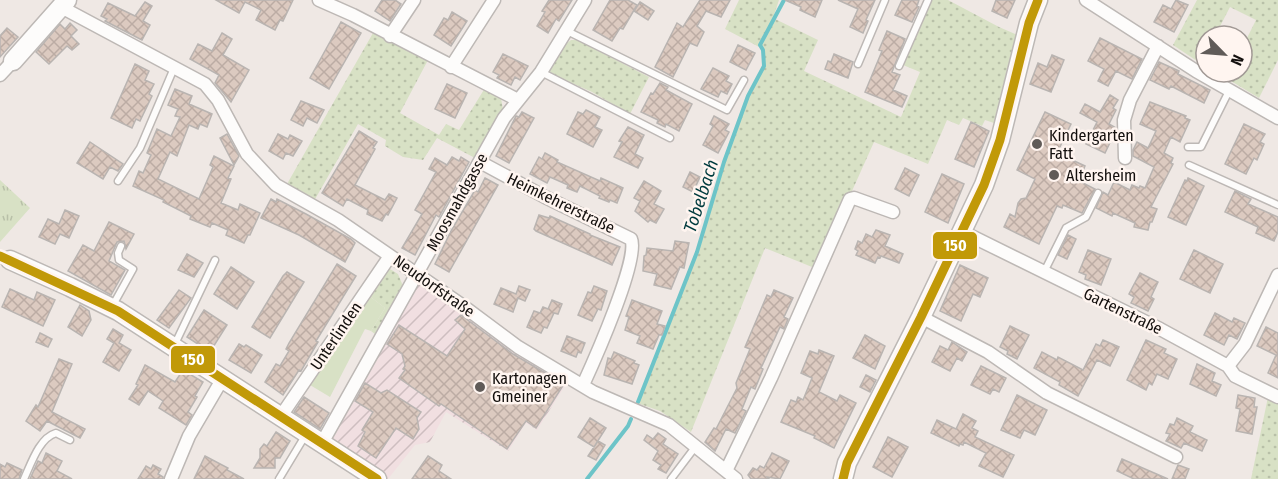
<svg xmlns="http://www.w3.org/2000/svg" width="1278" height="479" font-family="'Fira Sans Condensed',sans-serif">
	<style>
		.industrial { fill: url(#industrial-furrows) }
		.grass { fill: url(#grass-dots) }
		.park { fill: url(#park-tufts) }
		.garden { fill: #d8e1c5 }
		.lines { fill: none; stroke-linecap: round; stroke-linejoin: round }
		.stream { stroke: #6dc4c8; stroke-width: 4 }
		.building { fill: url(#building-cross-hatch); stroke: #b9b4b1; stroke-width: 1.5 }
		.lane-casing { stroke: #bdb8b5; stroke-width: 9 }
		.street-casing { stroke: #bdb8b5; stroke-width: 15 }
		.secondary-casing { stroke: #bdb8b5; stroke-width: 21 }
		.lane { stroke: #fdfcfb; stroke-width: 6 }
		.street { stroke: #fdfcfb; stroke-width: 12 }
		.secondary { stroke: #fdfcfb; stroke-width: 18 }
		.bus-1-casing { stroke: #fff5f0; stroke-width: 14 }
		.bus-1 { stroke: #c19908; stroke-width: 9 }
		.poi-dot { fill: #605b58; stroke: #fff5f0; stroke-width: 2 }
		.labels { text-anchor: middle; dominant-baseline: central; stroke-width: 5; stroke-linejoin: round; paint-order: stroke }
		.poi-label { font-size: 16px; fill: #130f0d; stroke: #fff5f0; text-anchor: start }
		.street-label { font-size: 16px; fill: #130f0d; stroke: #fff5f0 }
		.water-label { font-size: 18px; font-style: italic; fill: #003b3e; stroke: #fff5f0 }
		.line-badge { stroke: #fff5f0; stroke-width: 2 }
		.badge-label { font-size: 16px; text-anchor: middle; font-weight: bold; fill: #fff }
	</style>
	<defs>
		<pattern id="industrial-furrows" width="10" height="10" patternUnits="userSpaceOnUse" patternTransform="scale(1.5)"><rect width="10" height="10" fill="#f1dfe1"/><path d="M-1 1l2-2M0 10L10 0M9 11l2-2" fill="none" stroke="#cebec0"/></pattern>
		<pattern id="grass-dots" width="8" height="8" patternUnits="userSpaceOnUse" patternTransform="scale(1.5)"><rect width="8" height="8" fill="#d8e1c5"/><path d="M2 2h.1M6 6h.1" fill="none" stroke="#b8c0a8" stroke-width="1.8" stroke-linecap="round"/></pattern>
		<pattern id="park-tufts" width="24" height="20" patternUnits="userSpaceOnUse" patternTransform="scale(1.5)"><rect width="24" height="20" fill="#d8e1c5"/><path d="M3 7l-1-3M5 7V3M7 7l1-3M15 17l-1-3M17 17v-4M19 17l1-3" fill="none" stroke="#b8c0a8"/></pattern>
		<pattern id="building-cross-hatch" width="8" height="8" patternUnits="userSpaceOnUse" patternTransform="scale(1.5)"><rect width="8" height="8" fill="#dccac0"/><path d="M0 0l8 8M0 8l8-8" fill="none" stroke="#bcaca4"/></pattern>
	</defs>
	<rect width="100%" height="100%" fill="#efe8e4"/>
	<path class="industrial" d="M 412,273 L 568,381 L 537,430 L 526,423 L 508,451 L 446,412 L 430,442 L 415,445 L 388,479 L 377,479 L 322,443 Z"/>
	<path class="grass" d="M 739,0 L 779,0 L 773,18 L 818,40 L 804,71 L 901,117 L 920,72 L 903,65 L 931,0 L 948,0 L 999,27 L 1020,36 L 997,124 L 985,120 L 982,126 L 963,118 L 959,125 L 947,120 L 928,164 L 874,142 L 817,269 L 765,248 L 691,432 L 660,411 L 637,403 L 697,253 L 725,162 L 749,96 L 764,66 L 763,49 L 725,29 Z
		M 1197,0 L 1278,0 L 1278,60 L 1259,98 L 1226,78 L 1229,72 L 1242,72 L 1242,48 L 1256,20 L 1230,7 L 1215,36 L 1206,36 L 1206,53 L 1200,63 L 1173,45 Z
		M 373,33 L 428,60 L 400,113 L 439,135 L 446,124 L 459,130 L 485,88 L 501,98 L 503,110 L 475,158 L 437,138 L 423,160 L 403,157 L 385,146 L 386,140 L 358,124 L 314,201 L 287,184 Z
		M 571,40 L 577,40 L 649,77 L 630,114 L 592,92 L 547,72 L 566,44 Z
		M 387,267 L 398,274 L 403,286 L 375,334 L 371,331 L 385,308 L 368,295 Z
		M 1268,397 L 1278,402 L 1278,479 L 1251,479 Z"/>
	<path class="park" d="M 0,180 L 30,208 L 0,242 Z"/>
	<path class="garden" d="M 368,295 L 385,308 L 371,331 L 365,329 L 330,397 L 310,385 L 334,351 Z"/>
	<g class="lines">
		<path class="stream" d="M 638,402 L 697,252 L 724,162 L 748,96 L 764,66 L 763,50 L 760,45 L 784,0
			M 587,479 L 628,426 L 631,419"/>
	</g>
	<path class="building" d="M 216,0 L 293,0 L 283,21 L 280,20 L 275,30 L 256,20 L 261,10 L 245,2 L 239,13 Z
		M 382,0 L 395,0 L 401,4 L 390,21 L 375,11 Z
		M 549,0 L 572,0 L 559,21 L 556,19 L 548,33 L 537,26 L 545,12 L 542,11 Z
		M 610,0 L 628,0 L 637,5 L 623,29 L 620,28 L 612,41 L 593,30 Z
		M 700,0 L 730,0 L 721,17 L 706,11 L 697,26 L 704,32 L 697,46 L 690,43 L 673,77 L 655,67 L 677,23 L 683,27 Z
		M 785,0 L 822,0 L 815,17 L 800,10 L 801,7 Z
		M 838,0 L 875,0 L 866,20 L 868,21 L 863,33 L 850,27 L 858,9 Z
		M 902,0 L 919,0 L 917,6 L 919,7 L 912,22 L 895,15 Z
		M 996,0 L 1015,0 L 1007,18 L 992,11 Z
		M 1176,0 L 1188,5 L 1174,32 L 1154,22 L 1163,5 L 1171,9 Z
		M 145,2 L 152,6 L 143,21 L 150,25 L 142,40 L 105,21 L 107,19 L 101,16 L 108,3 L 135,16 Z
		M 640,2 L 654,11 L 648,20 L 634,11 Z
		M 452,12 L 467,21 L 451,46 L 434,35 L 444,18 L 448,20 Z
		M 341,22 L 361,33 L 329,89 L 310,78 Z
		M 70,23 L 77,30 L 71,36 L 79,44 L 72,50 L 67,46 L 49,64 L 36,52 L 60,24 L 65,29 Z
		M 7,28 L 18,37 L 0,57 L 0,36 Z
		M 887,31 L 905,39 L 892,72 L 900,75 L 893,90 L 907,96 L 902,107 L 865,92 L 882,51 L 879,50 Z
		M 222,33 L 232,39 L 223,55 L 249,70 L 231,102 L 215,83 L 219,75 L 190,59 L 198,44 L 212,51 Z
		M 1100,38 L 1142,59 L 1132,79 L 1116,71 L 1108,86 L 1098,81 L 1104,69 L 1088,61 Z
		M 738,45 L 755,53 L 746,70 L 730,62 Z
		M 503,54 L 528,66 L 520,80 L 515,77 L 511,85 L 497,78 L 499,75 L 493,72 Z
		M 834,54 L 853,62 L 848,78 L 825,69 L 828,61 L 831,62 Z
		M 1052,55 L 1064,60 L 1051,92 L 1030,84 L 1038,63 L 1047,67 Z
		M 1159,62 L 1179,71 L 1178,74 L 1210,90 L 1204,103 L 1171,86 L 1169,89 L 1150,80 Z
		M 135,64 L 149,71 L 145,80 L 154,84 L 149,94 L 152,96 L 140,121 L 136,119 L 132,128 L 111,118 Z
		M 713,68 L 729,76 L 726,81 L 732,84 L 727,94 L 721,91 L 718,97 L 701,89 Z
		M 660,83 L 668,87 L 666,90 L 692,104 L 679,131 L 666,124 L 665,127 L 657,123 L 658,120 L 641,112 L 651,93 L 653,94 Z
		M 447,84 L 467,93 L 455,118 L 435,109 Z
		M 175,89 L 192,96 L 189,104 L 212,114 L 207,127 L 200,124 L 198,129 L 189,125 L 177,156 L 170,152 L 158,179 L 199,199 L 213,167 L 210,165 L 214,156 L 234,166 L 228,178 L 231,179 L 221,203 L 238,210 L 240,204 L 260,213 L 250,235 L 248,235 L 244,243 L 226,235 L 228,230 L 212,223 L 210,227 L 190,219 L 191,216 L 163,202 L 164,200 L 133,186 L 139,171 L 143,173 L 151,155 L 147,153 L 157,129 L 171,136 L 180,117 L 175,116 L 178,109 L 168,105 Z
		M 1110,95 L 1118,100 L 1113,108 L 1116,110 L 1109,124 L 1116,128 L 1116,130 L 1105,153 L 1086,144 L 1097,122 L 1080,113 L 1085,104 L 1100,112 Z
		M 301,101 L 324,110 L 317,123 L 307,118 L 303,126 L 291,120 Z
		M 1150,102 L 1186,116 L 1185,118 L 1190,120 L 1180,142 L 1171,137 L 1164,153 L 1173,158 L 1171,163 L 1173,164 L 1151,207 L 1157,209 L 1152,222 L 1150,222 L 1148,230 L 1134,227 L 1135,223 L 1113,213 L 1112,216 L 1096,208 L 1103,192 L 1108,195 L 1114,182 L 1130,190 L 1132,185 L 1139,188 L 1140,186 L 1145,188 L 1154,167 L 1133,156 L 1133,150 L 1137,142 L 1148,148 L 1156,131 L 1140,124 Z
		M 586,110 L 600,117 L 595,127 L 602,130 L 593,147 L 567,134 L 578,112 L 583,114 Z
		M 522,112 L 534,118 L 509,163 L 496,156 L 516,116 L 519,117 Z
		M 1045,112 L 1071,124 L 1057,153 L 1085,166 L 1079,181 L 1095,189 L 1082,213 L 1063,205 L 1062,208 L 1057,206 L 1039,244 L 1004,227 L 1010,214 L 1015,217 L 1018,203 L 1021,199 L 1026,198 L 1035,179 L 1017,170 Z
		M 714,116 L 729,124 L 725,130 L 729,132 L 718,153 L 703,145 L 713,126 L 710,124 Z
		M 971,122 L 989,131 L 974,167 L 955,159 Z
		M 1244,124 L 1265,134 L 1260,142 L 1264,144 L 1257,160 L 1254,158 L 1246,174 L 1225,164 Z
		M 628,127 L 644,135 L 635,154 L 643,158 L 638,168 L 614,157 L 622,142 L 619,141 Z
		M 359,131 L 377,142 L 373,148 L 375,149 L 355,185 L 385,200 L 389,194 L 397,198 L 388,215 L 386,214 L 382,221 L 367,214 L 368,210 L 347,199 L 343,206 L 322,193 Z
		M 227,134 L 239,156 L 234,165 L 220,138 Z
		M 278,134 L 288,139 L 290,135 L 302,141 L 293,156 L 286,153 L 283,159 L 269,151 Z
		M 90,142 L 123,164 L 118,171 L 110,167 L 103,179 L 77,163 Z
		M 545,153 L 558,160 L 557,162 L 600,181 L 601,178 L 623,188 L 617,203 L 610,200 L 609,202 L 599,198 L 600,196 L 580,186 L 577,192 L 567,188 L 568,185 L 550,177 L 547,183 L 530,174 L 539,157 L 542,159 Z
		M 452,157 L 459,161 L 461,157 L 469,162 L 439,217 L 436,215 L 415,255 L 402,248 L 422,214 L 415,210 L 436,172 L 429,169 L 435,158 L 447,165 Z
		M 905,168 L 919,175 L 909,196 L 895,189 Z
		M 690,172 L 700,177 L 693,192 L 683,187 Z
		M 942,174 L 964,184 L 948,223 L 925,212 Z
		M 485,178 L 498,185 L 449,272 L 435,264 L 451,231 L 475,190 L 478,192 Z
		M 1188,178 L 1204,186 L 1186,225 L 1168,217 L 1185,180 L 1187,181 Z
		M 644,181 L 661,191 L 654,204 L 664,209 L 656,223 L 650,220 L 648,222 L 635,211 L 640,201 L 634,198 Z
		M 1235,191 L 1251,199 L 1248,204 L 1278,217 L 1278,232 L 1274,241 L 1256,233 L 1258,227 L 1225,212 Z
		M 271,199 L 276,202 L 277,199 L 306,214 L 351,239 L 355,243 L 345,262 L 299,235 L 261,218 Z
		M 65,210 L 79,216 L 69,238 L 60,234 L 55,244 L 39,237 L 48,219 L 59,224 Z
		M 539,215 L 549,218 L 550,216 L 590,234 L 590,235 L 620,247 L 612,265 L 536,231 L 534,229 Z
		M 109,222 L 134,234 L 126,249 L 124,241 L 117,242 L 109,261 L 125,270 L 111,295 L 68,271 L 83,245 L 94,251 Z
		M 876,230 L 890,235 L 885,246 L 903,254 L 899,263 L 881,256 L 880,258 L 878,257 L 875,263 L 856,255 L 858,251 L 855,249 L 858,241 L 862,243 L 866,234 L 872,237 Z
		M 1068,235 L 1076,239 L 1067,259 L 1058,255 Z
		M 675,241 L 689,243 L 684,268 L 680,267 L 671,289 L 654,285 L 657,274 L 643,271 L 644,256 L 646,255 L 647,248 L 673,251 Z
		M 1088,250 L 1111,259 L 1101,285 L 1085,279 L 1086,275 L 1079,272 Z
		M 1194,250 L 1223,264 L 1210,293 L 1180,279 Z
		M 187,254 L 203,263 L 194,277 L 178,270 Z
		M 337,264 L 356,276 L 316,341 L 318,342 L 301,371 L 299,370 L 283,395 L 265,382 L 276,364 L 280,366 L 289,351 L 286,349 L 289,343 Z
		M 960,265 L 988,278 L 980,297 L 973,294 L 961,321 L 940,311 Z
		M 231,267 L 254,282 L 237,309 L 214,294 Z
		M 287,272 L 304,282 L 270,338 L 252,327 L 283,276 Z
		M 1140,273 L 1158,282 L 1151,297 L 1154,299 L 1148,311 L 1131,303 L 1134,297 L 1129,294 Z
		M 519,286 L 530,290 L 525,301 L 518,298 L 513,312 L 494,304 L 501,288 L 516,294 Z
		M 594,286 L 607,291 L 601,310 L 598,309 L 592,321 L 578,315 L 588,292 L 591,293 Z
		M 10,289 L 34,300 L 37,292 L 55,300 L 43,326 L 2,307 Z
		M 179,290 L 191,298 L 169,328 L 157,320 Z
		M 774,290 L 793,298 L 784,317 L 788,319 L 784,329 L 780,327 L 761,368 L 763,369 L 755,389 L 751,387 L 742,409 L 746,411 L 735,433 L 726,429 L 715,451 L 705,442 L 714,428 L 716,429 L 737,388 L 736,383 L 750,349 L 745,347 L 767,295 L 771,297 Z
		M 552,300 L 562,304 L 558,314 L 554,313 L 547,328 L 544,327 L 541,333 L 527,327 L 534,311 L 540,313 L 543,307 L 548,309 Z
		M 632,300 L 662,311 L 657,324 L 665,326 L 662,335 L 659,335 L 653,349 L 637,343 L 640,336 L 625,330 L 629,317 L 626,316 Z
		M 80,305 L 89,311 L 91,320 L 82,336 L 68,327 Z
		M 204,310 L 227,325 L 210,352 L 187,337 Z
		M 1215,313 L 1232,322 L 1234,318 L 1245,323 L 1237,339 L 1229,335 L 1224,345 L 1204,335 Z
		M 461,315 L 513,354 L 564,384 L 536,428 L 526,421 L 507,449 L 441,404 L 439,406 L 399,378 L 405,370 L 403,369 L 405,366 L 402,354 L 387,344 L 399,325 L 447,356 L 465,329 L 455,320 Z
		M 1010,326 L 1029,335 L 1017,359 L 1007,354 L 1008,351 L 1000,347 Z
		M 1266,327 L 1278,333 L 1278,378 L 1268,373 L 1276,355 L 1257,346 Z
		M 113,329 L 123,335 L 119,343 L 131,350 L 119,371 L 103,362 L 114,343 L 107,339 Z
		M 40,333 L 52,339 L 48,347 L 36,342 Z
		M 865,335 L 885,346 L 875,369 L 853,358 Z
		M 567,336 L 585,343 L 581,353 L 578,352 L 576,357 L 561,351 Z
		M 1103,340 L 1119,347 L 1110,366 L 1097,360 L 1078,396 L 1059,385 L 1060,382 L 1034,368 L 1042,352 L 1057,360 L 1058,357 L 1083,370 L 1096,344 L 1100,346 Z
		M 1146,340 L 1166,349 L 1164,353 L 1177,359 L 1168,379 L 1157,374 L 1152,385 L 1149,383 L 1146,390 L 1127,380 Z
		M 952,342 L 967,352 L 962,361 L 957,358 L 950,371 L 932,362 L 940,346 L 948,350 Z
		M 239,344 L 244,347 L 246,345 L 262,355 L 251,373 L 229,360 Z
		M 819,350 L 834,356 L 819,392 L 837,401 L 840,395 L 856,403 L 834,448 L 814,438 L 815,436 L 781,422 L 791,400 L 796,402 L 798,397 L 803,400 L 812,378 L 801,373 L 810,351 L 818,354 Z
		M 614,352 L 635,361 L 634,363 L 639,365 L 632,384 L 604,375 L 608,358 L 611,359 Z
		M 59,359 L 72,364 L 52,412 L 85,429 L 80,438 L 47,421 L 40,431 L 26,421 L 36,405 L 38,407 Z
		M 1197,364 L 1215,373 L 1212,381 L 1221,385 L 1216,396 L 1190,384 Z
		M 145,365 L 175,382 L 183,370 L 203,382 L 195,396 L 197,397 L 188,412 L 192,415 L 186,425 L 159,408 L 163,401 L 148,391 L 139,405 L 129,399 L 138,385 L 136,384 Z
		M 981,366 L 1006,378 L 999,392 L 993,389 L 990,394 L 971,385 Z
		M 866,375 L 876,380 L 870,392 L 860,387 Z
		M 365,383 L 381,393 L 387,390 L 421,412 L 417,418 L 419,429 L 413,439 L 396,428 L 376,458 L 358,446 L 365,432 L 362,430 L 373,412 L 355,401 Z
		M 1017,395 L 1047,410 L 1035,435 L 1024,430 L 1020,438 L 1001,430 Z
		M 1238,395 L 1255,398 L 1254,407 L 1257,407 L 1252,434 L 1236,431 L 1240,409 L 1236,408 Z
		M 304,397 L 329,413 L 320,429 L 294,412 Z
		M 963,414 L 976,421 L 972,428 L 978,431 L 975,437 L 1014,455 L 1003,477 L 979,466 L 986,453 L 964,442 L 963,445 L 960,444 L 959,446 L 931,433 L 937,420 L 956,429 Z
		M 590,418 L 606,428 L 594,447 L 578,437 Z
		M 1177,418 L 1193,426 L 1190,432 L 1207,440 L 1202,451 L 1184,443 L 1181,448 L 1166,441 L 1170,434 L 1166,433 L 1170,424 L 1174,425 Z
		M 276,432 L 290,441 L 280,458 L 275,458 L 275,468 L 254,468 L 260,458 L 260,449 L 264,444 L 267,446 Z
		M 658,433 L 666,439 L 663,444 L 678,454 L 666,473 L 658,469 L 661,465 L 653,460 L 658,451 L 644,440 L 647,435 L 653,439 Z
		M 888,437 L 908,447 L 892,477 L 873,467 Z
		M 598,441 L 605,445 L 596,460 L 588,456 Z
		M 46,453 L 62,461 L 57,471 L 72,479 L 30,479 L 38,461 L 42,463 Z
		M 772,453 L 789,461 L 780,479 L 767,477 L 769,479 L 751,479 L 748,475 L 753,468 L 757,470 L 760,466 L 764,468 Z
		M 205,456 L 228,468 L 227,470 L 244,479 L 194,479 Z
		M 428,456 L 442,465 L 439,471 L 451,479 L 412,479 Z
		M 1122,459 L 1168,479 L 1134,479 L 1117,471 Z
		M 7,463 L 22,470 L 19,479 L 0,479 L 0,464 L 5,467 Z
		M 153,465 L 161,469 L 158,474 L 163,477 L 163,479 L 138,479 L 146,466 L 151,469 Z
		M 1178,465 L 1189,469 L 1185,479 L 1172,479 Z"/>
	<g class="lines">
		<g class="lane-casing">
			<path id="lane" d="M 567,31 L 727,110 L 744,80
				M 858,64 L 885,0
				M 899,66 L 928,0
				M 541,72 L 670,138
				M 1188,147 L 1201,147 L 1229,91
				M 1189,165 L 1278,205
				M 118,181 L 140,148 L 174,68
				M 1044,272 L 1066,228 L 1086,217 L 1098,193
				M 113,305 L 133,269 L 119,260 L 118,253 L 121,246
				M 174,346 L 215,260
				M 24,479 C 31,464 39,438 56,433 L 70,440
				M 279,479 L 305,436
				M 671,479 L 696,446"/>
		</g>
		<g class="street-casing">
			<path id="street" d="M 319,0 L 353,15 L 518,100
				M 1086,0 L 1196,71 L 1278,118
				M 61,7 L 205,84 L 218,100 L 247,154 L 276,185 L 338,220 L 463,306 L 518,347 L 593,392 L 669,425 L 736,479
				M 390,36 L 414,0
				M 451,67 L 494,0
				M 0,75 L 13,61
				M 1125,158 L 1124,120 L 1130,100 L 1158,46
				M 480,162 L 545,197 L 631,239 C 640,258 594,361 583,385
				M 963,232 L 1160,329 L 1228,366 L 1235,376 L 1278,397
				M 921,317 L 988,352 L 1047,393 L 1176,457
				M 1228,366 L 1245,344 L 1278,275
				M 281,416 L 390,256
				M 322,443 L 504,118 L 541,72 L 585,0
				M 726,471 L 771,378 L 850,199 L 854,198 L 893,212
				M 171,479 L 189,436 L 223,378"/>
		</g>
		<g class="secondary-casing">
			<path id="secondary" d="M 13,61 L 67,0
				M 10,260 L 70,287 L 118,311 L 377,479
				M 843,479 L 847,463 L 921,317 L 984,185 L 1000,140 L 1029,23 L 1038,0"/>
		</g>
		<use href="#lane" class="lane"/>
		<use href="#street" class="street"/>
		<use href="#secondary" class="secondary"/>
		<g class="bus-1-casing">
			<path id="bus-1" d="M 0,256 L 118,311 L 377,479
				M 843,479 L 847,463 L 921,317 L 984,185 L 1000,140 L 1029,23 L 1038,0"/>
		</g>
		<use href="#bus-1" class="bus-1"/>
	</g>
	<g class="poi-dot">
		<circle cx="1037" cy="144" r="6"/>
		<circle cx="1054" cy="175" r="6"/>
		<circle cx="480" cy="387" r="6"/>
	</g>
	<g class="labels">
		<g class="poi-label">
			<text x="1049" y="135">Kindergarten<tspan x="1049" dy="18">Fatt</tspan></text>
			<text x="1066" y="175">Altersheim</text>
			<text x="492" y="378">Kartonagen<tspan x="492" dy="18">Gmeiner</tspan></text>
		</g>
		<g class="street-label">
			<text transform="translate(457 202) rotate(-61)">Moosmahdgasse</text>
			<text transform="translate(561 203) rotate(26)">Heimkehrerstraße</text>
			<text transform="translate(434 286) rotate(35)">Neudorfstraße</text>
			<text transform="translate(1123 311) rotate(26)">Gartenstraße</text>
			<text transform="translate(336 336) rotate(-56)">Unterlinden</text>
		</g>
		<g class="water-label">
			<text transform="translate(701 196) rotate(-72)">Tobelbach</text>
		</g>
	</g>
	<g class="line-badge">
		<rect x="932" y="231" width="46" height="29" rx="6" fill="#c19908"/>
		<rect x="170" y="345" width="46" height="29" rx="6" fill="#c19908"/>
	</g>
	<g class="badge-label">
		<text x="955" y="251">150</text>
		<text x="193" y="365">150</text>
	</g>
	<g transform="translate(1224 54) rotate(115)"><circle r="28" fill="#fff5f0" stroke="#a19995" stroke-width="1.5"/>
	<path d="M0-4.5L10 22L0 15L-10 22Z" fill="#605b58"/>
	<text y="-9" font-size="16" font-weight="bold" text-anchor="middle" fill="#130f0d">N</text>
	</g>
</svg>
